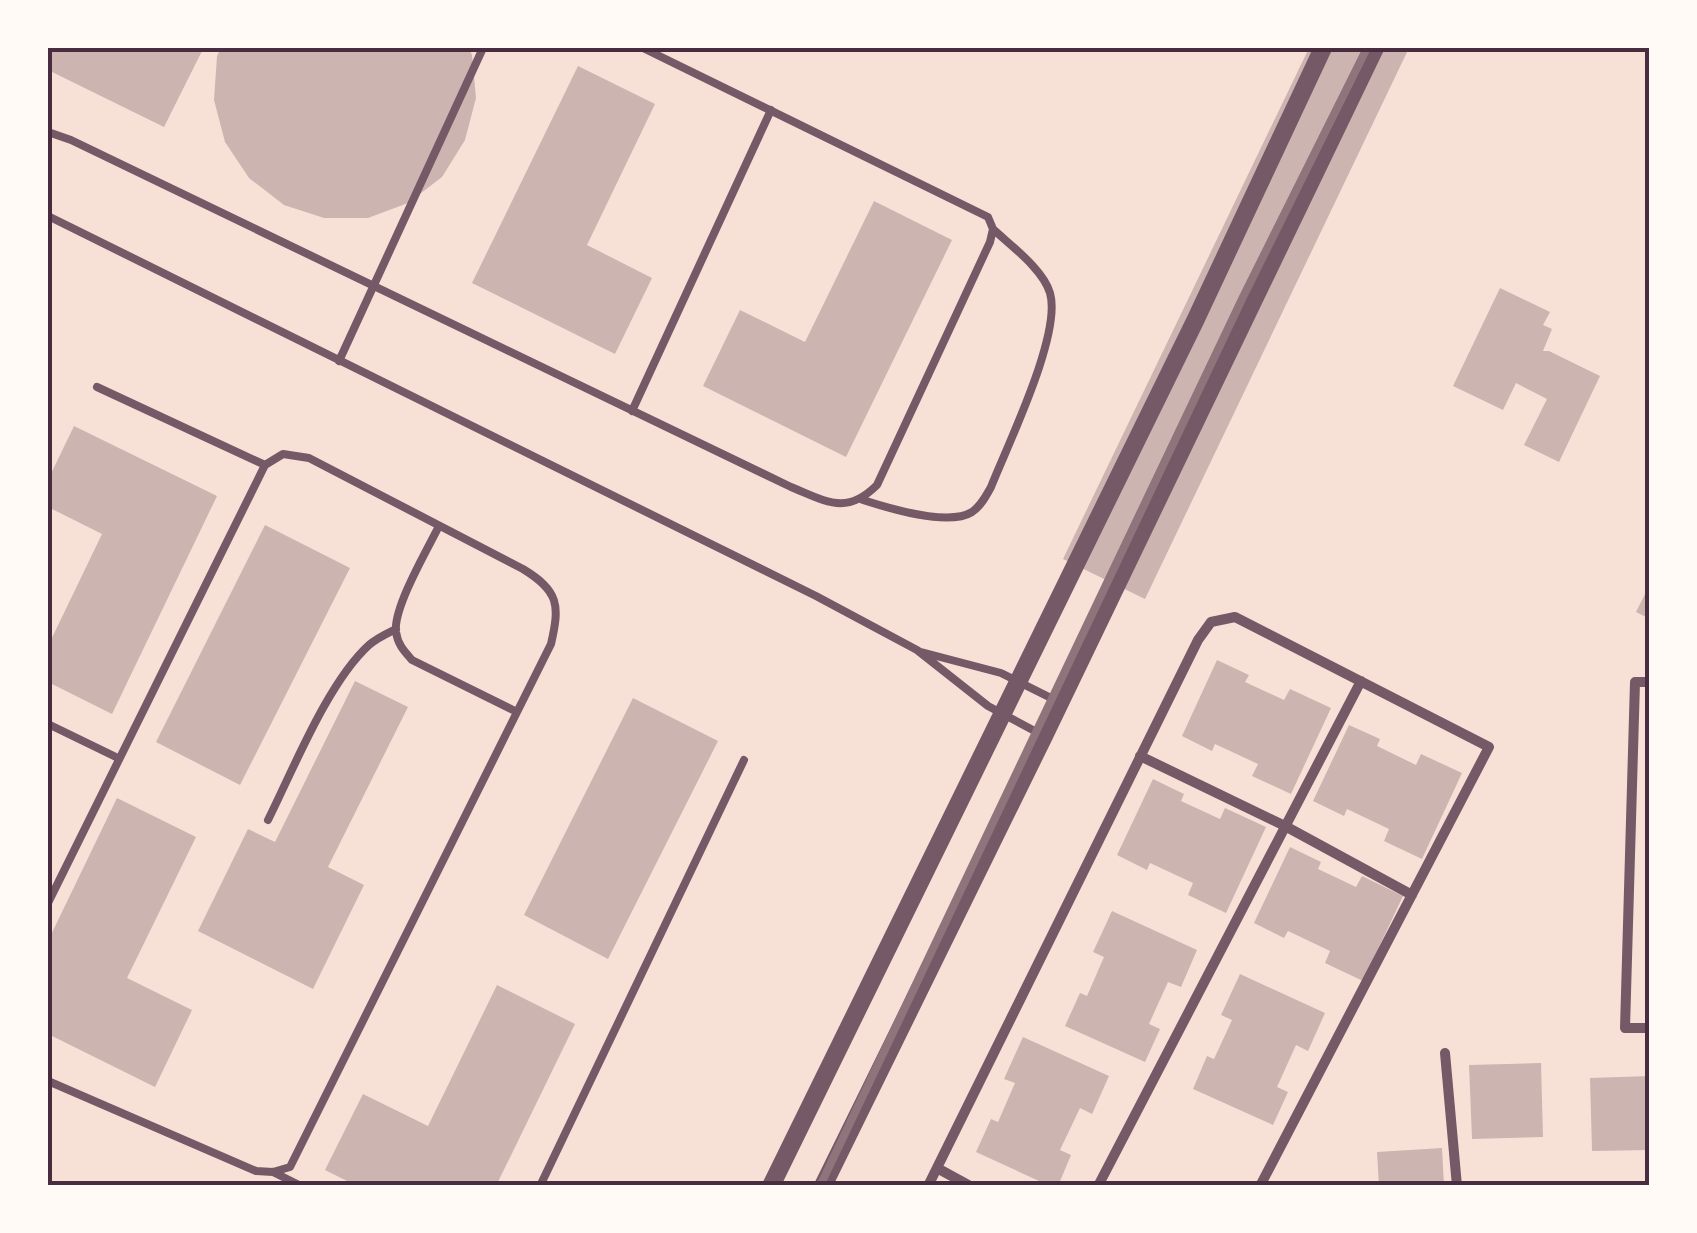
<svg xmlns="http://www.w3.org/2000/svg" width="1697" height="1233" font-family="'Crimson Pro',serif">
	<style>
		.building { fill: #ccb4b1 }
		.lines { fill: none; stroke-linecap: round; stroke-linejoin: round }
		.service { stroke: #755966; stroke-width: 8 }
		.minor { stroke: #755966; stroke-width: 10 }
		.tertiary { stroke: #755966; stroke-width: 18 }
		.rail { stroke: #8f747c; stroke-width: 8 }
		.neatline { fill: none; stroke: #4a2c40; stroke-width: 4 }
	</style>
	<rect width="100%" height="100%" fill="#f7e1d7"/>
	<path class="building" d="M 48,48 L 194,48 L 202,51 L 164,127 L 48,70 Z
		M 221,48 L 469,48 L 472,55 L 476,98 L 465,140 L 442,177 L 408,203 L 368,218 L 324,218 L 284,205 L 249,178 L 225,142 L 214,100 L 217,56 Z
		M 1309,48 L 1409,48 L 1145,599 L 1063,559 Z
		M 578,66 L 655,104 L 587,245 L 652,278 L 615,354 L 472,283 Z
		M 874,201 L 952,240 L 846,457 L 703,386 L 740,310 L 805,342 Z
		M 1500,288 L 1550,312 L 1543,325 L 1552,329 L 1543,351 L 1549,351 L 1600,376 L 1559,462 L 1524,445 L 1547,399 L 1516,383 L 1503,410 L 1453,386 Z
		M 74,426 L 217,496 L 112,714 L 48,682 L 48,646 L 102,534 L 48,507 L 48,480 Z
		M 265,525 L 350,568 L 240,785 L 156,742 Z
		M 1650,584 L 1650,619 L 1636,612 Z
		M 1217,660 L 1249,675 L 1245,682 L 1284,700 L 1290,689 L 1331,708 L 1291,794 L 1252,776 L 1258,764 L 1215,744 L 1212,751 L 1182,736 Z
		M 355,681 L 408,707 L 328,867 L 364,885 L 313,989 L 198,931 L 248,829 L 275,842 Z
		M 633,698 L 718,741 L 608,959 L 524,915 Z
		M 1349,725 L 1380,739 L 1377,746 L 1416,765 L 1421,754 L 1462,773 L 1422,859 L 1384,841 L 1389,829 L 1347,809 L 1344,816 L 1313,801 Z
		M 1153,779 L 1184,794 L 1181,801 L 1220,819 L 1225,808 L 1266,827 L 1226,913 L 1188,895 L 1193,883 L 1150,863 L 1147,870 L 1117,855 Z
		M 117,798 L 196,837 L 127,978 L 192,1010 L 155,1087 L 48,1034 L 48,941 Z
		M 1290,847 L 1321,862 L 1318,869 L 1356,887 L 1362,876 L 1403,896 L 1363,981 L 1325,963 L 1330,951 L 1288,931 L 1284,938 L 1254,923 Z
		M 1112,911 L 1197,950 L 1181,987 L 1168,982 L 1149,1024 L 1160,1029 L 1145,1062 L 1065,1026 L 1080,993 L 1087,996 L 1104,957 L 1093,952 Z
		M 1240,974 L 1325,1013 L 1308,1051 L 1296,1045 L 1277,1087 L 1288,1092 L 1273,1125 L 1193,1089 L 1207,1056 L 1214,1059 L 1232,1020 L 1221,1015 Z
		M 497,985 L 575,1024 L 496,1186 L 357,1186 L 325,1170 L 363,1094 L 428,1126 Z
		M 1023,1037 L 1109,1076 L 1092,1114 L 1080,1108 L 1060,1150 L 1071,1155 L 1058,1186 L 1050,1186 L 976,1152 L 991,1119 L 998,1122 L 1015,1083 L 1004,1079 Z
		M 1541,1063 L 1543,1137 L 1472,1139 L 1469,1065 Z
		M 1650,1076 L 1650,1150 L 1592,1151 L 1590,1078 Z
		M 1442,1148 L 1444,1186 L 1379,1186 L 1377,1152 Z"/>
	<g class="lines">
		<path class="service" d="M 48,132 L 71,140 L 791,487 C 826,501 846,516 877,485 L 990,242 L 993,229 L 988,217 L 643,48
			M 48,216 L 816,596 L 917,650 L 988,706 L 1044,736
			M 339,361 L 483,48
			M 97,387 L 265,465
			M 632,411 L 771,110
			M 863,500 C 888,508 948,527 972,512 C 981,506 986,496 991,487 C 1008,444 1062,334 1050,293 C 1043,269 1010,245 993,229
			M 439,526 C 427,550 393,608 396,632 C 398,645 404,651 412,660 L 517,712
			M 921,652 L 1001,673 L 1057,701
			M 48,724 L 118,758
			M 268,820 C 293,770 328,682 369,645 C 377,638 386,634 396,629
			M 48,903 L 265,465 L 283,454 L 309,458 L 523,569 C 559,591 560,605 551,644 L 290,1167 L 273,1172 L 256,1171 L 48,1081
			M 273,1172 L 301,1186
			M 540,1186 L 744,760"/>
		<path class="minor" d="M 1650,682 L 1635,682 L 1625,1028 L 1650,1028
			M 1140,756 L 1285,826 L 1412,895
			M 1445,1053 L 1457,1186
			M 937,1168 L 970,1186
			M 928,1186 L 1198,640 L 1211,622 L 1235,617 L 1489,747 L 1260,1186
			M 1098,1186 L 1361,681"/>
		<path class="tertiary" d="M 771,1186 L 1195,321 L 1323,48
			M 823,1186 L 1044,736 L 1375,48"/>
		<path class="rail" d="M 820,1186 L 1243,297 L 1367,48"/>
	</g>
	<rect width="1697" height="1233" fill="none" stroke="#fffaf5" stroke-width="100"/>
	<rect x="50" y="50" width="1597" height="1133" class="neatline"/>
</svg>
